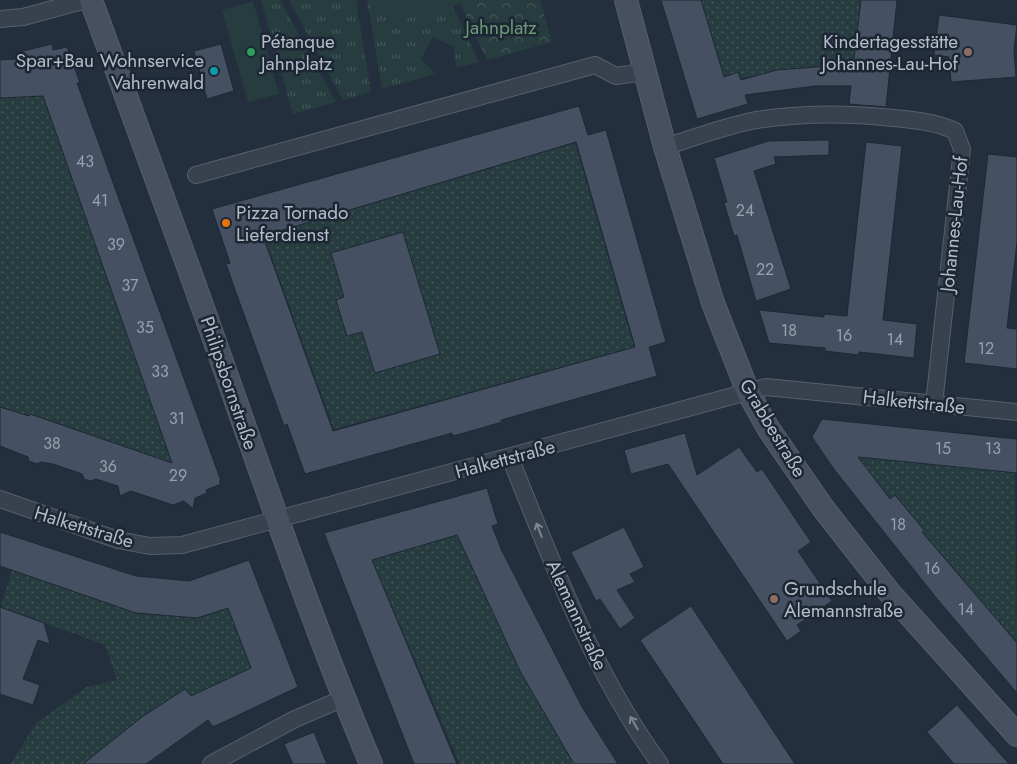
<svg xmlns="http://www.w3.org/2000/svg" width="1017" height="764" font-family="Jost,sans-serif">
	<style>
		.grass { fill: url(#grass-tufts) }
		.park { fill: url(#park-crowns) }
		.garden { fill: url(#garden-dots) }
		.pitch { fill: #263c3f }
		.building { fill: #455162; stroke: #1f2835; fill-rule: evenodd }
		.lines { fill: none; stroke-linecap: round; stroke-linejoin: round }
		.street-casing { stroke: #565f6c; stroke-width: 18 }
		.secondary-casing { stroke: #565f6c; stroke-width: 24 }
		.street { stroke: #38414e; stroke-width: 16 }
		.secondary { stroke: #465061; stroke-width: 22 }
		.oneway { stroke: #7c8592 }
		.leisure-dot { fill: #2e9e5b; stroke: #1d2633; stroke-width: 2 }
		.education-dot { fill: #8d6e63; stroke: #1d2633; stroke-width: 2 }
		.culture-dot { fill: #0f9aa8; stroke: #1d2633; stroke-width: 2 }
		.food-dot { fill: #e8710a; stroke: #1d2633; stroke-width: 2 }
		.labels { text-anchor: middle; dominant-baseline: central; stroke-width: 5; stroke-linejoin: round; paint-order: stroke }
		.number-label { font-size: 16px; fill: #98a1af }
		.park-label { font-size: 19px; fill: #6b9a76; stroke: #1d2633 }
		.poi-label { font-size: 19px; fill: #b4bcc9; stroke: #1d2633; text-anchor: start }
		.street-label { font-size: 19px; fill: #b4bcc9; stroke: #1d2633 }
	</style>
	<defs>
		<pattern id="grass-tufts" width="24" height="20" patternUnits="userSpaceOnUse" patternTransform="scale(1.25)"><rect width="24" height="20" fill="#263c3f"/><path d="M3 7l-1-3M5 7V3M7 7l1-3M15 17l-1-3M17 17v-4M19 17l1-3" fill="none" stroke="#435659"/></pattern>
		<pattern id="park-crowns" width="20" height="18" patternUnits="userSpaceOnUse" patternTransform="scale(1.25)"><rect width="20" height="18" fill="#263c3f"/><path d="M2 6a3 3 0 1 1 6 0M12 15a3 3 0 1 1 6 0" fill="none" stroke="#435659"/></pattern>
		<pattern id="garden-dots" width="8" height="8" patternUnits="userSpaceOnUse" patternTransform="scale(1.25)"><rect width="8" height="8" fill="#263c3f"/><path d="M2 2h.1M6 6h.1" fill="none" stroke="#435659" stroke-width="1.8" stroke-linecap="round"/></pattern>
	</defs>
	<rect width="100%" height="100%" fill="#242f3e"/>
	<path class="grass" d="M 261,0 L 280,0 L 336,102 L 293,114 Z
		M 289,0 L 356,0 L 371,92 L 343,100 Z
		M 367,0 L 382,0 L 389,23 L 452,5 L 479,62 L 456,68 L 454,47 L 433,37 L 421,59 L 436,74 L 382,89 Z"/>
	<path class="park" d="M 382,0 L 540,0 L 552,42 L 487,60 L 460,3 L 389,23 Z"/>
	<path class="garden" d="M 701,0 L 861,0 L 853,67 L 796,68 L 740,78 L 738,72 L 724,77 Z
		M 42,91 L 167,450 L 178,466 L 30,414 L 29,416 L 0,407 L 0,98 L 18,97 Z
		M 575,143 L 634,347 L 334,429 L 264,236 Z
		M 860,448 L 928,464 L 1015,472 L 1017,643 L 923,532 L 924,530 L 896,495 L 890,499 L 858,457 Z
		M 457,535 L 520,671 L 574,764 L 460,764 L 372,560 Z
		M 12,570 L 197,618 L 228,608 L 251,668 L 191,696 L 185,689 L 142,717 L 85,764 L 11,764 L 36,723 L 87,687 L 117,680 L 105,645 L 1,607 Z"/>
	<path class="pitch" d="M 382,0 L 468,0 L 389,23 Z
		M 253,1 L 279,94 L 248,102 L 222,10 Z"/>
	<path class="building" d="M 661,0 L 701,0 L 724,77 L 738,72 L 741,80 L 777,70 L 816,67 L 853,67 L 861,0 L 897,0 L 886,107 L 849,104 L 851,86 L 815,86 L 745,95 L 748,104 L 697,119 Z
		M 939,15 L 1017,25 L 1014,50 L 1016,77 L 951,82 L 949,57 L 934,55 Z
		M 52,44 L 53,50 L 67,47 L 80,83 L 77,83 L 221,481 L 219,481 L 221,484 L 206,490 L 207,493 L 195,498 L 193,509 L 184,501 L 173,505 L 131,491 L 120,496 L 118,486 L 96,479 L 91,481 L 84,479 L 82,474 L 53,464 L 41,462 L 37,464 L 29,461 L 28,457 L 0,446 L 0,407 L 29,416 L 30,414 L 172,463 L 43,96 L 0,98 L 0,60 L 16,59 L 15,53 Z
		M 221,44 L 234,91 L 207,99 L 194,51 Z
		M 579,106 L 588,135 L 606,130 L 666,342 L 649,347 L 657,376 L 501,420 L 502,422 L 478,429 L 453,436 L 452,433 L 305,474 L 287,424 L 284,426 L 238,298 L 226,264 L 230,263 L 212,209 ZM 576,142 L 635,347 L 333,431 L 263,236 Z
		M 829,140 L 829,155 L 774,157 L 776,164 L 754,171 L 791,289 L 756,301 L 737,235 L 734,236 L 724,203 L 727,202 L 714,158 L 769,141 Z
		M 866,142 L 902,146 L 883,320 L 917,324 L 914,358 L 859,352 L 859,355 L 825,351 L 825,348 L 769,343 L 759,310 L 824,317 L 824,314 L 847,316 Z
		M 988,154 L 1017,157 L 1017,242 L 1007,328 L 1017,329 L 1017,369 L 964,363 Z
		M 403,232 L 440,354 L 375,373 L 362,332 L 347,336 L 336,300 L 344,297 L 331,253 Z
		M 822,419 L 1017,439 L 1017,473 L 858,457 L 890,499 L 895,495 L 924,530 L 922,532 L 1017,643 L 1017,693 L 938,600 L 833,468 L 812,437 Z
		M 685,433 L 697,475 L 739,447 L 757,472 L 762,469 L 811,542 L 798,551 L 832,601 L 797,625 L 801,631 L 787,641 L 668,464 L 631,474 L 624,450 Z
		M 487,488 L 498,524 L 492,526 L 502,551 L 582,707 L 618,764 L 574,764 L 520,671 L 457,535 L 372,560 L 457,764 L 414,764 L 324,533 Z
		M 624,527 L 644,567 L 630,574 L 635,582 L 617,590 L 635,618 L 620,629 L 600,599 L 596,601 L 571,552 Z
		M 0,532 L 136,576 L 189,581 L 249,560 L 298,687 L 213,727 L 208,720 L 146,764 L 83,764 L 142,717 L 185,689 L 191,696 L 251,668 L 228,608 L 197,618 L 136,613 L 0,566 Z
		M 691,606 L 751,697 L 795,764 L 723,764 L 640,640 Z
		M 0,607 L 44,623 L 50,644 L 38,640 L 23,679 L 40,685 L 33,705 L 0,694 Z
		M 957,705 L 980,731 L 1009,764 L 954,764 L 927,732 Z
		M 314,732 L 327,764 L 293,764 L 284,744 Z"/>
	<g class="lines">
		<g class="street-casing">
			<path id="street" d="M 0,19 L 23,17 L 86,0
				M 665,147 C 695,137 726,126 756,120 C 802,113 847,113 893,118 C 914,120 936,122 955,131 L 962,149 L 934,404
				M 196,175 L 595,65 L 616,76 L 644,72
				M 510,457 C 552,563 593,672 660,764
				M 0,499 L 118,540 L 150,546 L 182,545 L 766,387 L 1017,412
				M 211,764 L 295,719 L 344,698"/>
		</g>
		<g class="secondary-casing">
			<path id="secondary" d="M 91,0 C 123,90 157,179 189,269 C 249,435 303,602 371,764
				M 626,0 L 665,147 L 713,303 L 748,392 L 768,428 L 823,508 L 888,591 L 1017,735"/>
		</g>
		<use href="#street" class="street"/>
		<use href="#secondary" class="secondary"/>
	</g>
	<defs><path id="oneway-shaft" d="M-6 0H5M1.5-3L5.5 0L1.5 3" fill="none" stroke-width="1.6" stroke-linecap="round" stroke-linejoin="round" transform="scale(1.25)"/></defs>
	<g class="oneway">
		<use href="#oneway-shaft" transform="translate(539 530) rotate(-111)"/>
		<use href="#oneway-shaft" transform="translate(634 723) rotate(-120)"/>
	</g>
	<circle class="leisure-dot" cx="251" cy="52" r="5"/>
	<g class="education-dot">
		<circle cx="968" cy="52" r="5"/>
		<circle cx="774" cy="599" r="5"/>
	</g>
	<circle class="culture-dot" cx="214" cy="71" r="5"/>
	<circle class="food-dot" cx="226" cy="223" r="5"/>
	<g class="labels">
		<g class="number-label">
			<text x="85" y="161">43</text>
			<text x="100" y="200">41</text>
			<text x="745" y="210">24</text>
			<text x="116" y="244">39</text>
			<text x="765" y="269">22</text>
			<text x="130" y="285">37</text>
			<text x="145" y="327">35</text>
			<text x="789" y="330">18</text>
			<text x="844" y="335">16</text>
			<text x="895" y="339">14</text>
			<text x="986" y="348">12</text>
			<text x="160" y="371">33</text>
			<text x="177" y="418">31</text>
			<text x="52" y="443">38</text>
			<text x="943" y="448">15</text>
			<text x="993" y="448">13</text>
			<text x="108" y="466">36</text>
			<text x="178" y="475">29</text>
			<text x="898" y="524">18</text>
			<text x="932" y="568">16</text>
			<text x="966" y="609">14</text>
		</g>
		<g class="park-label">
			<text x="501" y="27">Jahnplatz</text>
		</g>
		<g class="poi-label">
			<text x="261" y="41">Pétanque<tspan x="261" dy="22">Jahnplatz</tspan></text>
			<text x="958" y="41" text-anchor="end">Kindertagesstätte<tspan x="958" dy="22">Johannes-Lau-Hof</tspan></text>
			<text x="204" y="60" text-anchor="end">Spar+Bau Wohnservice<tspan x="204" dy="22">Vahrenwald</tspan></text>
			<text x="236" y="212">Pizza Tornado<tspan x="236" dy="22">Lieferdienst</tspan></text>
			<text x="784" y="588">Grundschule<tspan x="784" dy="22">Alemannstraße</tspan></text>
		</g>
		<g class="street-label">
			<text transform="translate(954 224) rotate(-84)">Johannes-Lau-Hof</text>
			<text transform="translate(229 383) rotate(71)">Philipsbornstraße</text>
			<text transform="translate(914 402) rotate(6)">Halkettstraße</text>
			<text transform="translate(773 428) rotate(59)">Grabbestraße</text>
			<text transform="translate(505 459) rotate(-15)">Halkettstraße</text>
			<text transform="translate(84 527) rotate(17)">Halkettstraße</text>
			<text transform="translate(577 615) rotate(65)">Alemannstraße</text>
		</g>
	</g>
</svg>
